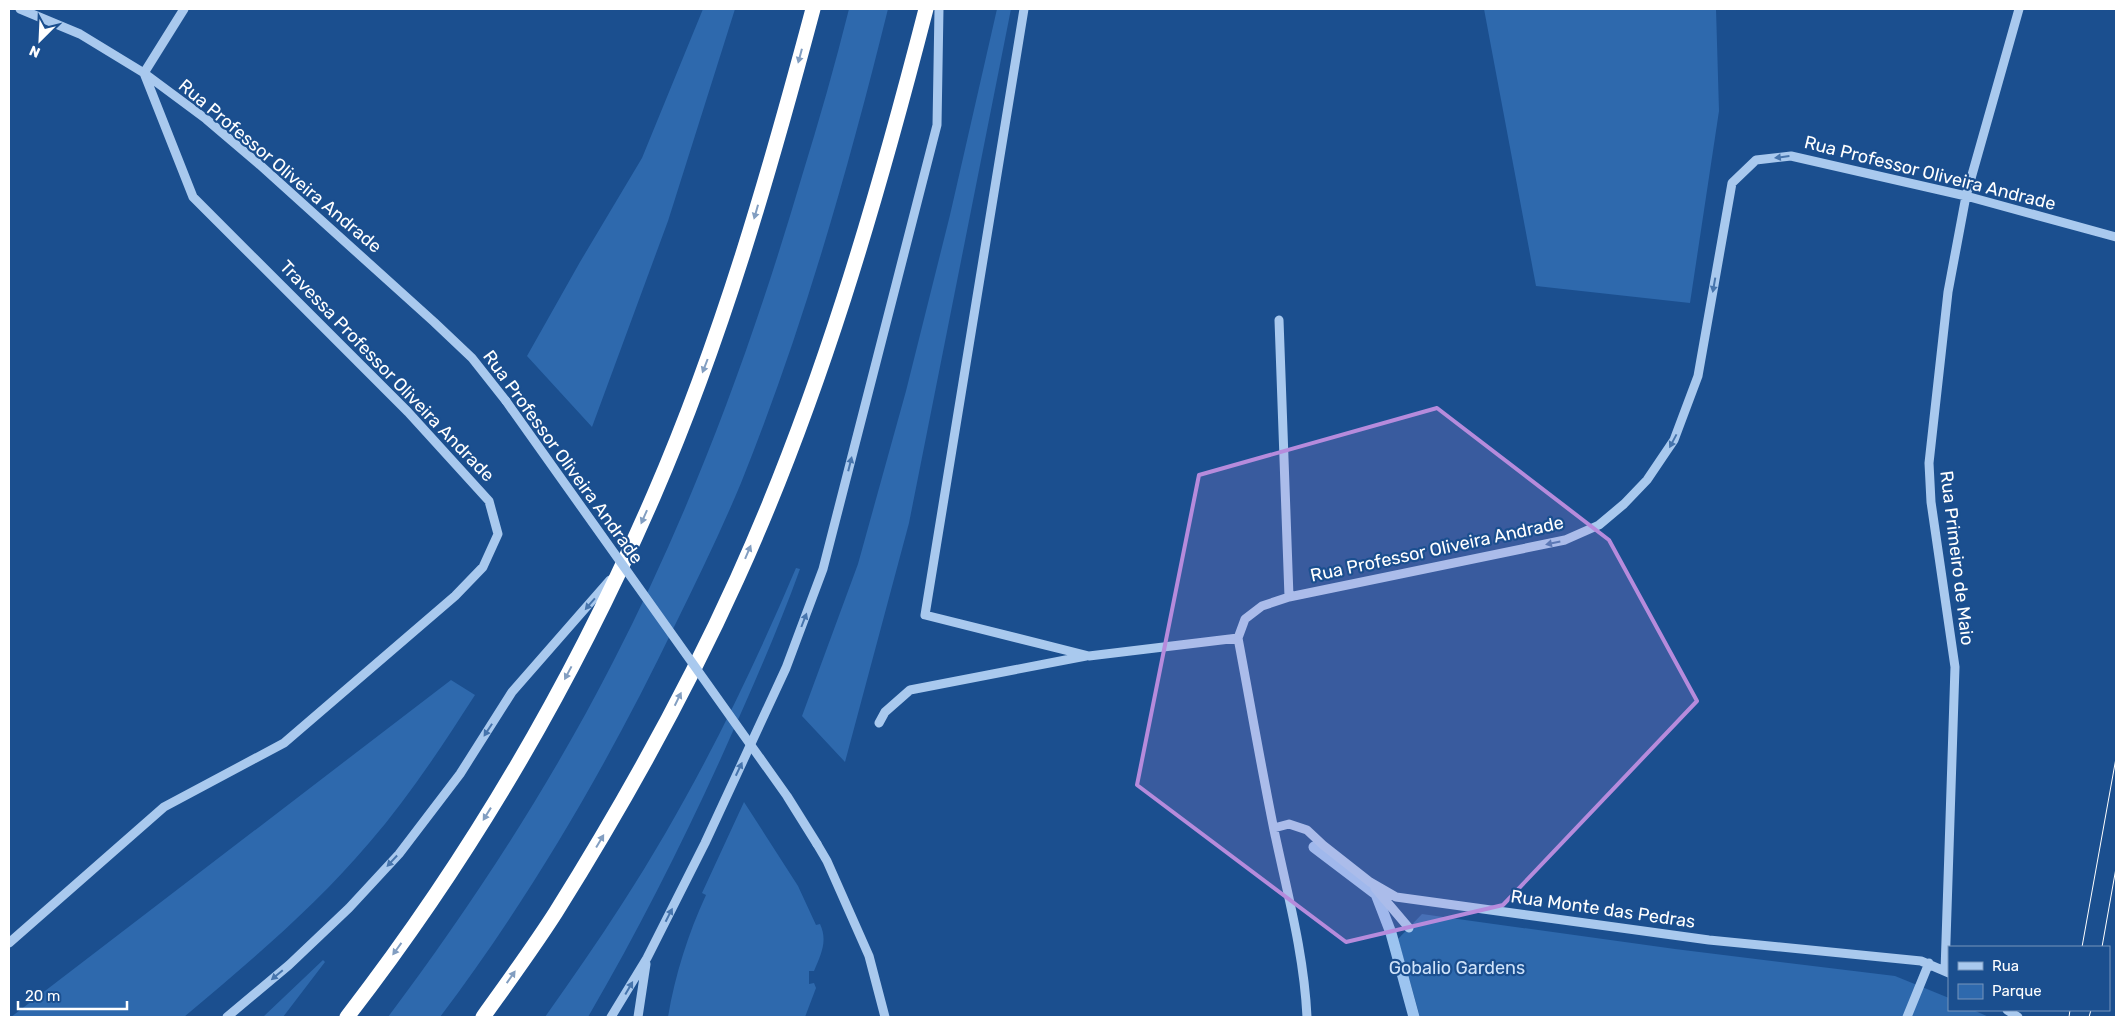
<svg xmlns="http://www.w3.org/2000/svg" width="2125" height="1026" font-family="Rubik,sans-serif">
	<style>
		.green { fill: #2e69ad }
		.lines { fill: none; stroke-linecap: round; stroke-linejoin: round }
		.stream { stroke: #9cc4f0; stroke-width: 11 }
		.minor { stroke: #a9c9ee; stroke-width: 9 }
		.highway { stroke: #fff; stroke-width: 15 }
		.tram { stroke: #fff; stroke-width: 1 }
		.minor-bridge { stroke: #a9c9ee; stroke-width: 9 }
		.oneway { fill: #829ec1 }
		.oneway2 { fill: #4674ac }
		.marked { fill: #b68bdc; fill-opacity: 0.2; stroke: #b68bdc; stroke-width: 4; stroke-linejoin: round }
		.labels { text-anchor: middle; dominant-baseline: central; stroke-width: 4.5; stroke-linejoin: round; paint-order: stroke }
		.street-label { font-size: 18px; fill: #fff; stroke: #1b4f8f }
		.park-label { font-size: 18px; fill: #cfe3fa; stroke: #1b4f8f }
	</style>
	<rect width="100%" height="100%" fill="#1b4f8f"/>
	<path class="green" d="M 703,9 L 735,9 L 668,221 L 592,427 L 527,356 L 580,262 L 642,158 Z
		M 849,9 L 888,9 C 848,170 803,329 741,483 C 721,531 698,578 675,625 C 609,762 532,895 440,1017 L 388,1017 C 472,905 549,787 613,662 C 693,507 753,343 802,176 C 819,121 835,65 849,9 Z
		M 997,9 L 1011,9 L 909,523 L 845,762 L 802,716 L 858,564 L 906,391 L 950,215 Z
		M 1484,9 L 1716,9 L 1719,111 L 1690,303 L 1536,286 Z
		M 796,568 L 800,569 C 777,633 749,695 721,758 C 681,846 637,933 588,1017 L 545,1017 C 571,980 597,943 622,904 C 690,799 747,684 796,568 Z
		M 451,680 L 475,695 C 442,746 409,797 369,843 C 314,908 249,962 184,1017 L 11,1017 Z
		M 744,802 L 798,886 L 816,925 L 820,924 C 828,941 821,954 814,971 L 809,971 L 809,984 L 814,983 L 816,988 L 805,1017 L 668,1017 C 675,975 688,934 706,895 L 702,893 Z
		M 1422,914 L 1675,949 L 1895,976 L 1949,998 L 1949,1010 L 1973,1010 L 1989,1017 L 1420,1017 L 1398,939 Z
		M 323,960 L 325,962 L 283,1017 L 263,1017 Z"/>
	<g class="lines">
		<path class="stream" d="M 1314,847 L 1376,894 L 1391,933 L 1414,1017"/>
		<path class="minor" d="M 20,9 L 80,34 L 144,73 L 206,119 L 260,165 L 434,322 L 472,358 L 506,401
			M 1024,9 L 925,615 L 1089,656 L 1238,638
			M 144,73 L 184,9
			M 1279,320 L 1289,597
			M 879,723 L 885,712 L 910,690 L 1086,656
			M 1274,828 L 1289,824 L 1307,830 L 1323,845 L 1370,882 L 1396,897 L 1709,940 L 1921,961 L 1949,973
			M 817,844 L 827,861 L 869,956 L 885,1017
			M 1375,888 L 1409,928
			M 9,943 L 164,807 L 284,743 L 455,596 L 483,567 L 498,534 L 489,501 L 408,412 L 193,197 L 144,73
			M 1945,971 L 1955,667 L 1931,502 L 1929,463 L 1948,292 L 1966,196 L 2019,9
			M 2007,1010 L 2018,1017
			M 227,1017 L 289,965 L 349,908 L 399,854 L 460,774 L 512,692 L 610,580
			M 611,1017 L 647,958 L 705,843 L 786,668 L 823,569 L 937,125 L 939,9
			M 638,1017 L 646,964
			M 1307,1017 C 1304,953 1287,892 1274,830 C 1261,766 1250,702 1238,638 L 1245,619 L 1262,606 L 1289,597 L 1565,540 L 1599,525 L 1624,504 L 1647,480 L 1674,440 L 1698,376 L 1732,183 L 1756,160 L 1791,156 L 1966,196 L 2116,237
			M 1907,1017 L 1929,963"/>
		<path class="highway" d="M 347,1017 C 470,858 574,680 654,495 C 722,338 769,174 813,9
			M 483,1017 C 508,982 533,948 556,912 C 623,805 685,694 737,579 C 820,396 876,203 926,9"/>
		<path class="tram" d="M 2082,947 L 2116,758
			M 2102,947 L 2116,868
			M 2069,1017 L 2070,1010
			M 2089,1017 L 2091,1010"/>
		<path class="minor-bridge" d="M 506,401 L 787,796 L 817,844"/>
	</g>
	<defs><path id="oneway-solid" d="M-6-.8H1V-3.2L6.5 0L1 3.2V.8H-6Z" transform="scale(1.25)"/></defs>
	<g class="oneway">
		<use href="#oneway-solid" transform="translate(800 56) rotate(105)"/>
		<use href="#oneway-solid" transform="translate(756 212) rotate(106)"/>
		<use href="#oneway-solid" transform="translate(705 366) rotate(111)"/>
		<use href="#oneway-solid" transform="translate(644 517) rotate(114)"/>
		<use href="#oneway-solid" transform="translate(748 552) rotate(-67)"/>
		<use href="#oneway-solid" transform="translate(568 673) rotate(118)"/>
		<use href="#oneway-solid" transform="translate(678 699) rotate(-64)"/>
		<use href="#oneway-solid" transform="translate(487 814) rotate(122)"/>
		<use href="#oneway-solid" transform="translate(600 841) rotate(-59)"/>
		<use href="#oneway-solid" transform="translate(397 949) rotate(126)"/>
		<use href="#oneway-solid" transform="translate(511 977) rotate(-55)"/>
	</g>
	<g class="oneway2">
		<use href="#oneway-solid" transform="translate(1782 157) rotate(173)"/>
		<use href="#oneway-solid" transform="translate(1714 285) rotate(100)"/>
		<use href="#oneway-solid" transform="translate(1673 441) rotate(118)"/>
		<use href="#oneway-solid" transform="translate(850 464) rotate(-76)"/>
		<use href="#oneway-solid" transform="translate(1553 543) rotate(168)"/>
		<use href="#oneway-solid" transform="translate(590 604) rotate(131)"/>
		<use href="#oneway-solid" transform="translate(804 620) rotate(-69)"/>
		<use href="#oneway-solid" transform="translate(488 730) rotate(123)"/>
		<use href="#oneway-solid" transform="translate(739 769) rotate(-65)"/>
		<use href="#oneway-solid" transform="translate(392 861) rotate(133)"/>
		<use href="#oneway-solid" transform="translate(669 915) rotate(-63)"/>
		<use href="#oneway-solid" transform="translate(277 975) rotate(140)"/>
		<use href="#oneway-solid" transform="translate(629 988) rotate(-60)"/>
	</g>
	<path class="marked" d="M 1437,408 L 1609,540 L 1697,701 L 1503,905 L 1346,942 L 1137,785 L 1199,475 Z"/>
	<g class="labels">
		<g class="street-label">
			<text transform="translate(280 166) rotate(40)">Rua Professor Oliveira Andrade</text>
			<text transform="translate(1930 173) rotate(14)">Rua Professor Oliveira Andrade</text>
			<text transform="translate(387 371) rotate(46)">Travessa Professor Oliveira Andrade</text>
			<text transform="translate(563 457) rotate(54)">Rua Professor Oliveira Andrade</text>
			<text transform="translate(1437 549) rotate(-12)">Rua Professor Oliveira Andrade</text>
			<text transform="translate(1957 558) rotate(83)">Rua Primeiro de Maio</text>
			<text transform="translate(1603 909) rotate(8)">Rua Monte das Pedras</text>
		</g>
		<g class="park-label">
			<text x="1457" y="968">Gobalio Gardens</text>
		</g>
	</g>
	<rect width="2125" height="1026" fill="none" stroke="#ffffff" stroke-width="20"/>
	<rect x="1948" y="946" width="162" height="65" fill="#1b4f8f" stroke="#7695bc"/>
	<rect x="1958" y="962" width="25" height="8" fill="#a9c9ee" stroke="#7695bc"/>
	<text x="1992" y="971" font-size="15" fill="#ffffff">Rua</text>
	<rect x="1958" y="984" width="25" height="15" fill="#2e69ad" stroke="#7695bc"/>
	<text x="1992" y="996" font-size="15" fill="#ffffff">Parque</text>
	<g transform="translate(40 40) rotate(204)" stroke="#1b4f8f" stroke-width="4" paint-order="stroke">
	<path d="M0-4L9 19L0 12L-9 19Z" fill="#ffffff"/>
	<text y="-8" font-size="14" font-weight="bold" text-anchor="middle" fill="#ffffff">N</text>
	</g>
	<path d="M18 1001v8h109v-8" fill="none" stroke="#ffffff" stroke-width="2.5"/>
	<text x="25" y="1001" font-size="15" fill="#ffffff" stroke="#1b4f8f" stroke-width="4" paint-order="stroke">20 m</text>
</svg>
